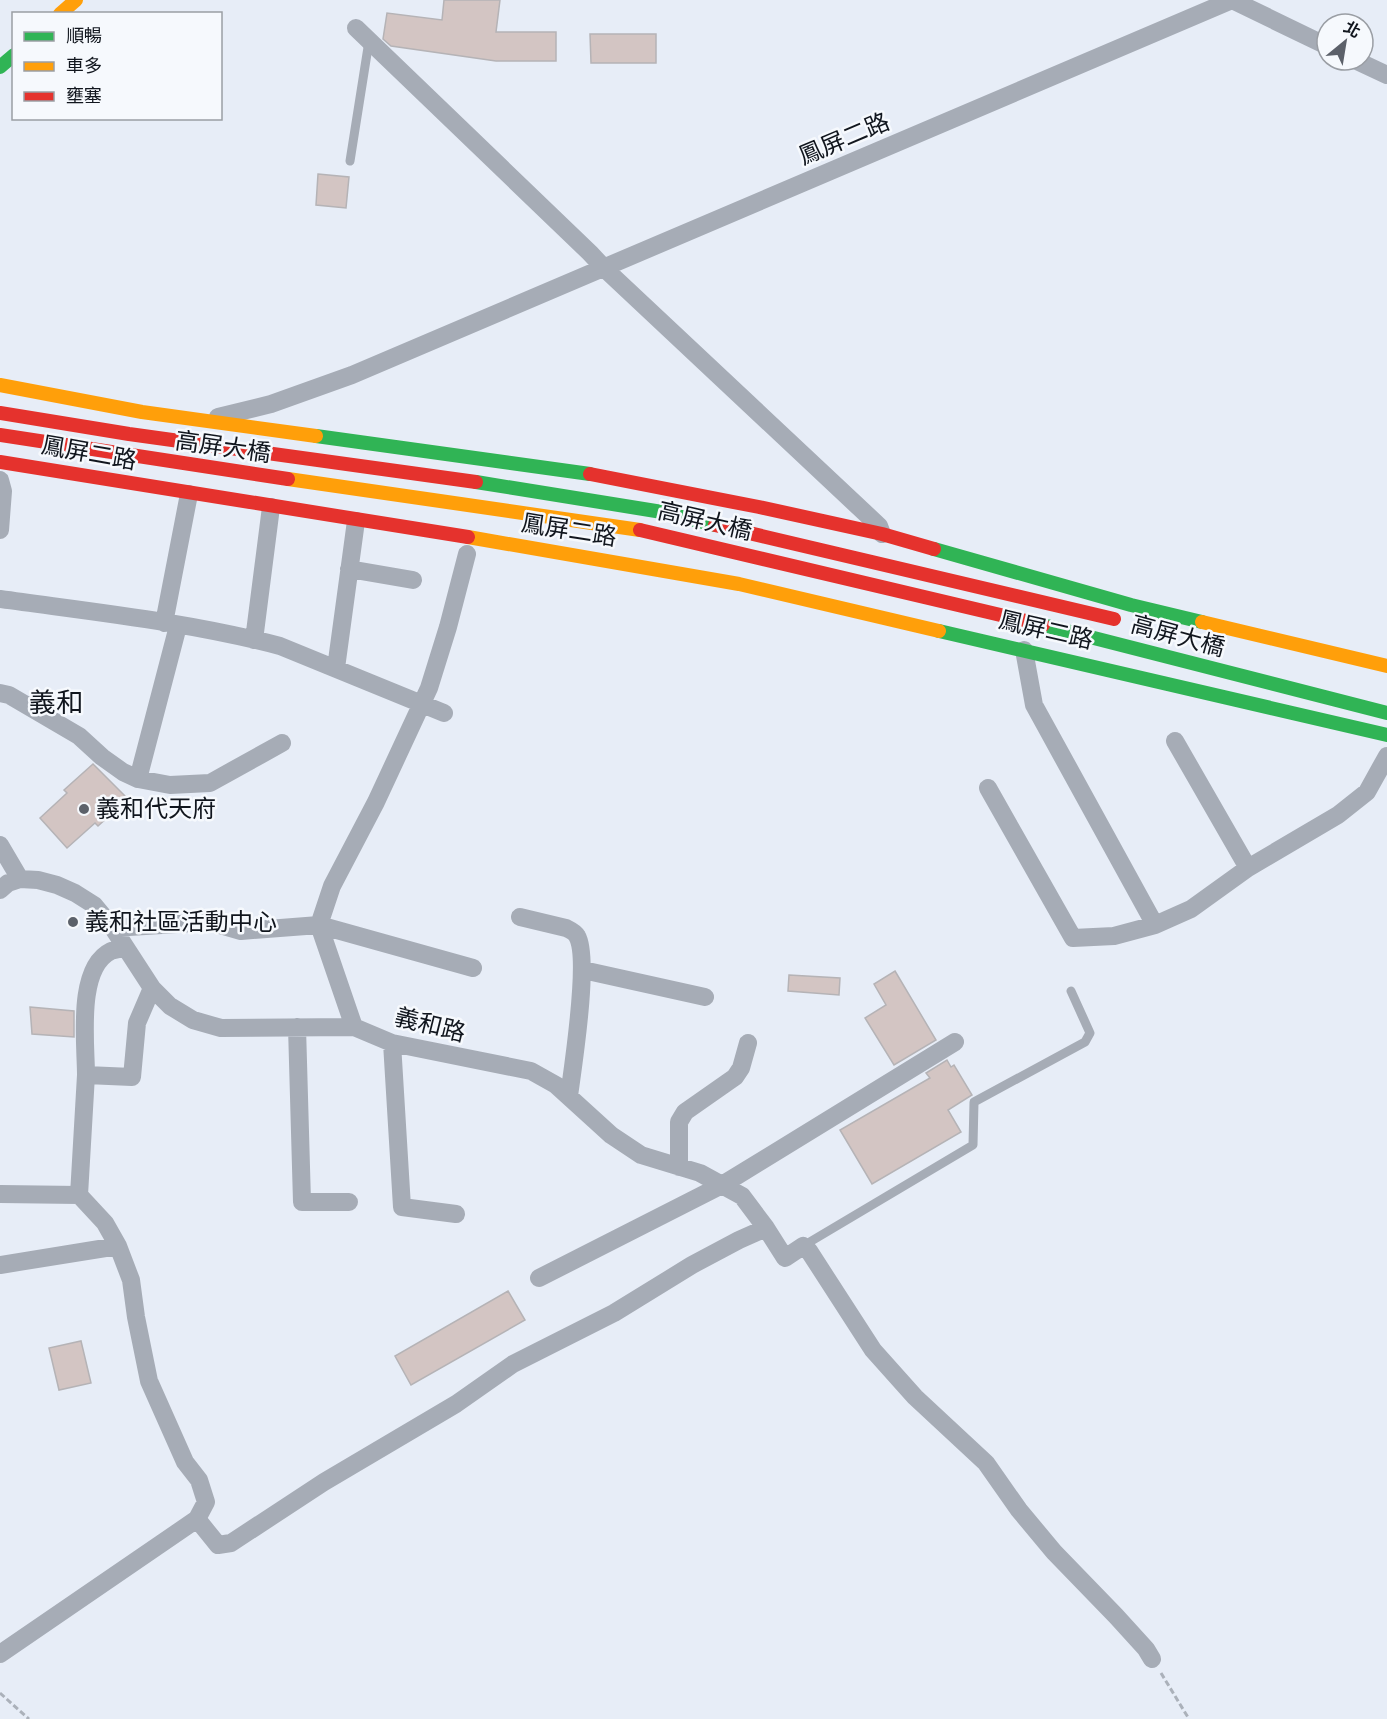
<svg xmlns="http://www.w3.org/2000/svg" width="1387" height="1719" viewBox="0 0 1387 1719" font-family="Jost,'Noto Sans TC',sans-serif">
<style>
.building{fill:#d3c5c3;stroke:#b5b3b6;stroke-width:1.5}
.lines{fill:none;stroke-linecap:round;stroke-linejoin:round}
.path{stroke:#abb1ba;stroke-width:3;stroke-dasharray:6 3;stroke-linecap:butt}
.lane{stroke:#a6acb6;stroke-width:9}
.street{stroke:#a6acb6;stroke-width:18}
.fast{stroke:#30b455;stroke-width:14}
.slow{stroke:#ff9f0a;stroke-width:14}
.jam{stroke:#e5322d;stroke-width:14}
.poi-dot{fill:#5c616a;stroke:#f6f9fd;stroke-width:2}
.labels{text-anchor:middle;stroke-width:5;stroke-linejoin:round;paint-order:stroke}
.street-label{font-size:24px;fill:#11161e;stroke:#f6f9fd}
.poi-label{font-size:24px;fill:#11161e;stroke:#f6f9fd;text-anchor:start}
.quarter-label{font-size:27px;fill:#11161e;stroke:#f6f9fd}
</style>
<rect width="100%" height="100%" fill="#e7edf7"/>
<path class="building" d="M 444,0 L 500,0 L 496,32 L 556,32 L 556,61 L 496,61 L 391,46 L 383,39 L 387,13 L 442,20 Z
M 590,34 L 656,34 L 656,63 L 591,63 Z
M 318,174 L 349,177 L 346,208 L 316,205 Z
M 93,764 L 128,799 L 98,826 L 95,823 L 67,848 L 40,818 L 67,793 L 64,790 Z
M 895,971 L 936,1040 L 894,1065 L 865,1018 L 886,1005 L 874,984 Z
M 789,975 L 840,978 L 839,995 L 788,991 Z
M 30,1007 L 74,1011 L 74,1037 L 32,1034 Z
M 947,1060 L 951,1067 L 954,1065 L 972,1095 L 948,1110 L 961,1132 L 872,1184 L 840,1130 L 930,1078 L 926,1073 Z
M 508,1291 L 525,1320 L 411,1385 L 395,1356 Z
M 81,1341 L 91,1383 L 59,1390 L 49,1348 Z"/>
<g class="lines">
<path class="path" d="M 1161,1673 L 1189,1719
M 0,1693 L 29,1719"/>
<path class="lane" d="M 350,161 L 369,41
M 803,1246 L 973,1145 L 974,1102 L 1085,1042 L 1090,1033 L 1071,991"/>
<path class="street" d="M 356,28 L 590,253 L 605,269 L 879,526 L 882,534
M 1355,60 L 1387,75
M 218,417 L 271,404 L 352,375 L 1232,0 L 1327,46
M 0,480 L 3,491 L 0,530
M 349,569 L 413,580
M 0,599 C 93,612 189,622 280,646 L 444,713
M 164,623 L 189,494
M 254,640 L 271,507
M 1024,650 L 1034,705 L 1155,925
M 336,668 L 356,521
M 0,693 L 9,695 L 79,736 L 102,757 L 123,772 L 138,779 L 170,785 L 210,783 L 282,743
M 1175,741 L 1248,868
M 138,779 L 178,626
M 988,788 L 1073,938 L 1114,936 L 1155,925 L 1191,909 L 1248,868 L 1338,815 L 1367,792 L 1387,756
M 0,845 L 20,879
M 0,890 L 8,883 L 20,879 L 38,880 L 57,885 L 75,893 L 94,905 L 113,928 L 152,988 L 170,1006 L 193,1020 L 221,1028 L 354,1027 L 392,1043 L 531,1071 L 556,1085 L 611,1135 L 641,1155 L 700,1173 L 742,1196 L 766,1228 L 739,1240 L 692,1265 L 614,1313 L 513,1364 L 456,1404 L 324,1482 L 231,1543 L 218,1545 L 197,1519
M 520,917 L 566,928 C 570,930 575,932 577,936 C 590,958 573,1066 569,1096
M 113,928 L 210,922 L 241,931 L 319,925 L 473,968
M 583,970 L 705,997
M 297,1027 L 302,1202 L 349,1202
M 354,1027 L 319,925 L 332,886 L 376,802 L 429,688 L 448,627 L 467,554
M 392,1043 L 402,1207 L 456,1214
M 86,1075 C 86,1043 76,968 111,951 C 116,949 121,949 125,947
M 679,1167 L 679,1122 L 685,1112 L 735,1077 L 741,1068 L 748,1043
M 0,1194 L 79,1195
M 766,1228 L 785,1258 L 803,1246 L 809,1251 L 873,1350 L 915,1397 L 986,1463 L 1019,1510 L 1054,1552 L 1116,1616 L 1146,1649 L 1152,1659
M 0,1265 L 118,1246
M 539,1278 L 722,1185 L 955,1042
M 0,1654 L 197,1519 L 206,1502 L 199,1480 L 185,1462 L 149,1381 L 136,1317 L 131,1280 L 118,1246 L 105,1223 L 79,1195 L 86,1075 L 132,1077 L 137,1023 L 152,988"/>
<path class="fast" d="M 0,67 L 14,55
M 316,436 L 590,474
M 476,482 L 662,512 L 715,525
M 934,549 L 1131,605 L 1202,622
M 1043,625 L 1387,713
M 939,631 L 1387,735"/>
<path class="slow" d="M 60,14 L 76,0
M 0,385 L 142,412 L 316,436
M 288,479 L 640,530
M 468,537 L 739,584 L 939,631
M 1202,622 L 1387,666"/>
<path class="jam" d="M 0,413 L 129,434 L 476,482
M 0,435 L 288,479
M 0,462 L 468,537
M 590,474 L 759,507 L 882,534 L 934,549
M 715,525 L 1114,619
M 640,530 L 1043,625"/>
</g>
<g class="poi-dot">
<circle cx="84" cy="809" r="6"/>
<circle cx="73" cy="922" r="6"/>
</g>
<g class="labels">
<g class="street-label">
<text transform="translate(844 139) rotate(-23)" y="8">鳳屏二路</text>
<text transform="translate(223 447) rotate(8)" y="8">高屏大橋</text>
<text transform="translate(89 453) rotate(10)" y="8">鳳屏二路</text>
<text transform="translate(705 521) rotate(13)" y="8">高屏大橋</text>
<text transform="translate(569 530) rotate(9)" y="8">鳳屏二路</text>
<text transform="translate(1046 630) rotate(13)" y="8">鳳屏二路</text>
<text transform="translate(1178 636) rotate(15)" y="8">高屏大橋</text>
<text transform="translate(430 1025) rotate(14)" y="8">義和路</text>
</g>
<g class="poi-label">
<text x="96" y="817">義和代天府</text>
<text x="85" y="930">義和社區活動中心</text>
</g>
<g class="quarter-label">
<text x="56" y="712">義和</text>
</g>
</g>
<rect x="12" y="12" width="210" height="108" fill="#f6f9fd" stroke="#9a9ea4" stroke-width="1.5"/>
<rect x="24" y="32" width="30" height="9" fill="#30b455" stroke="#9a9ea4" stroke-width="1.5"/>
<text x="66" y="42" font-size="18" fill="#11161e">順暢</text>
<rect x="24" y="62" width="30" height="9" fill="#ff9f0a" stroke="#9a9ea4" stroke-width="1.5"/>
<text x="66" y="72" font-size="18" fill="#11161e">車多</text>
<rect x="24" y="92" width="30" height="9" fill="#e5322d" stroke="#9a9ea4" stroke-width="1.5"/>
<text x="66" y="102" font-size="18" fill="#11161e">壅塞</text>
<g transform="translate(1345 42) rotate(30)"><circle r="28" fill="#f6f9fd" stroke="#9a9ea4" stroke-width="1.5"/>
<path d="M0-4.5L10 22L0 15L-10 22Z" fill="#5c616a"/>
<text y="-9" font-size="16" font-weight="bold" text-anchor="middle" fill="#11161e">北</text>
</g>
</svg>
